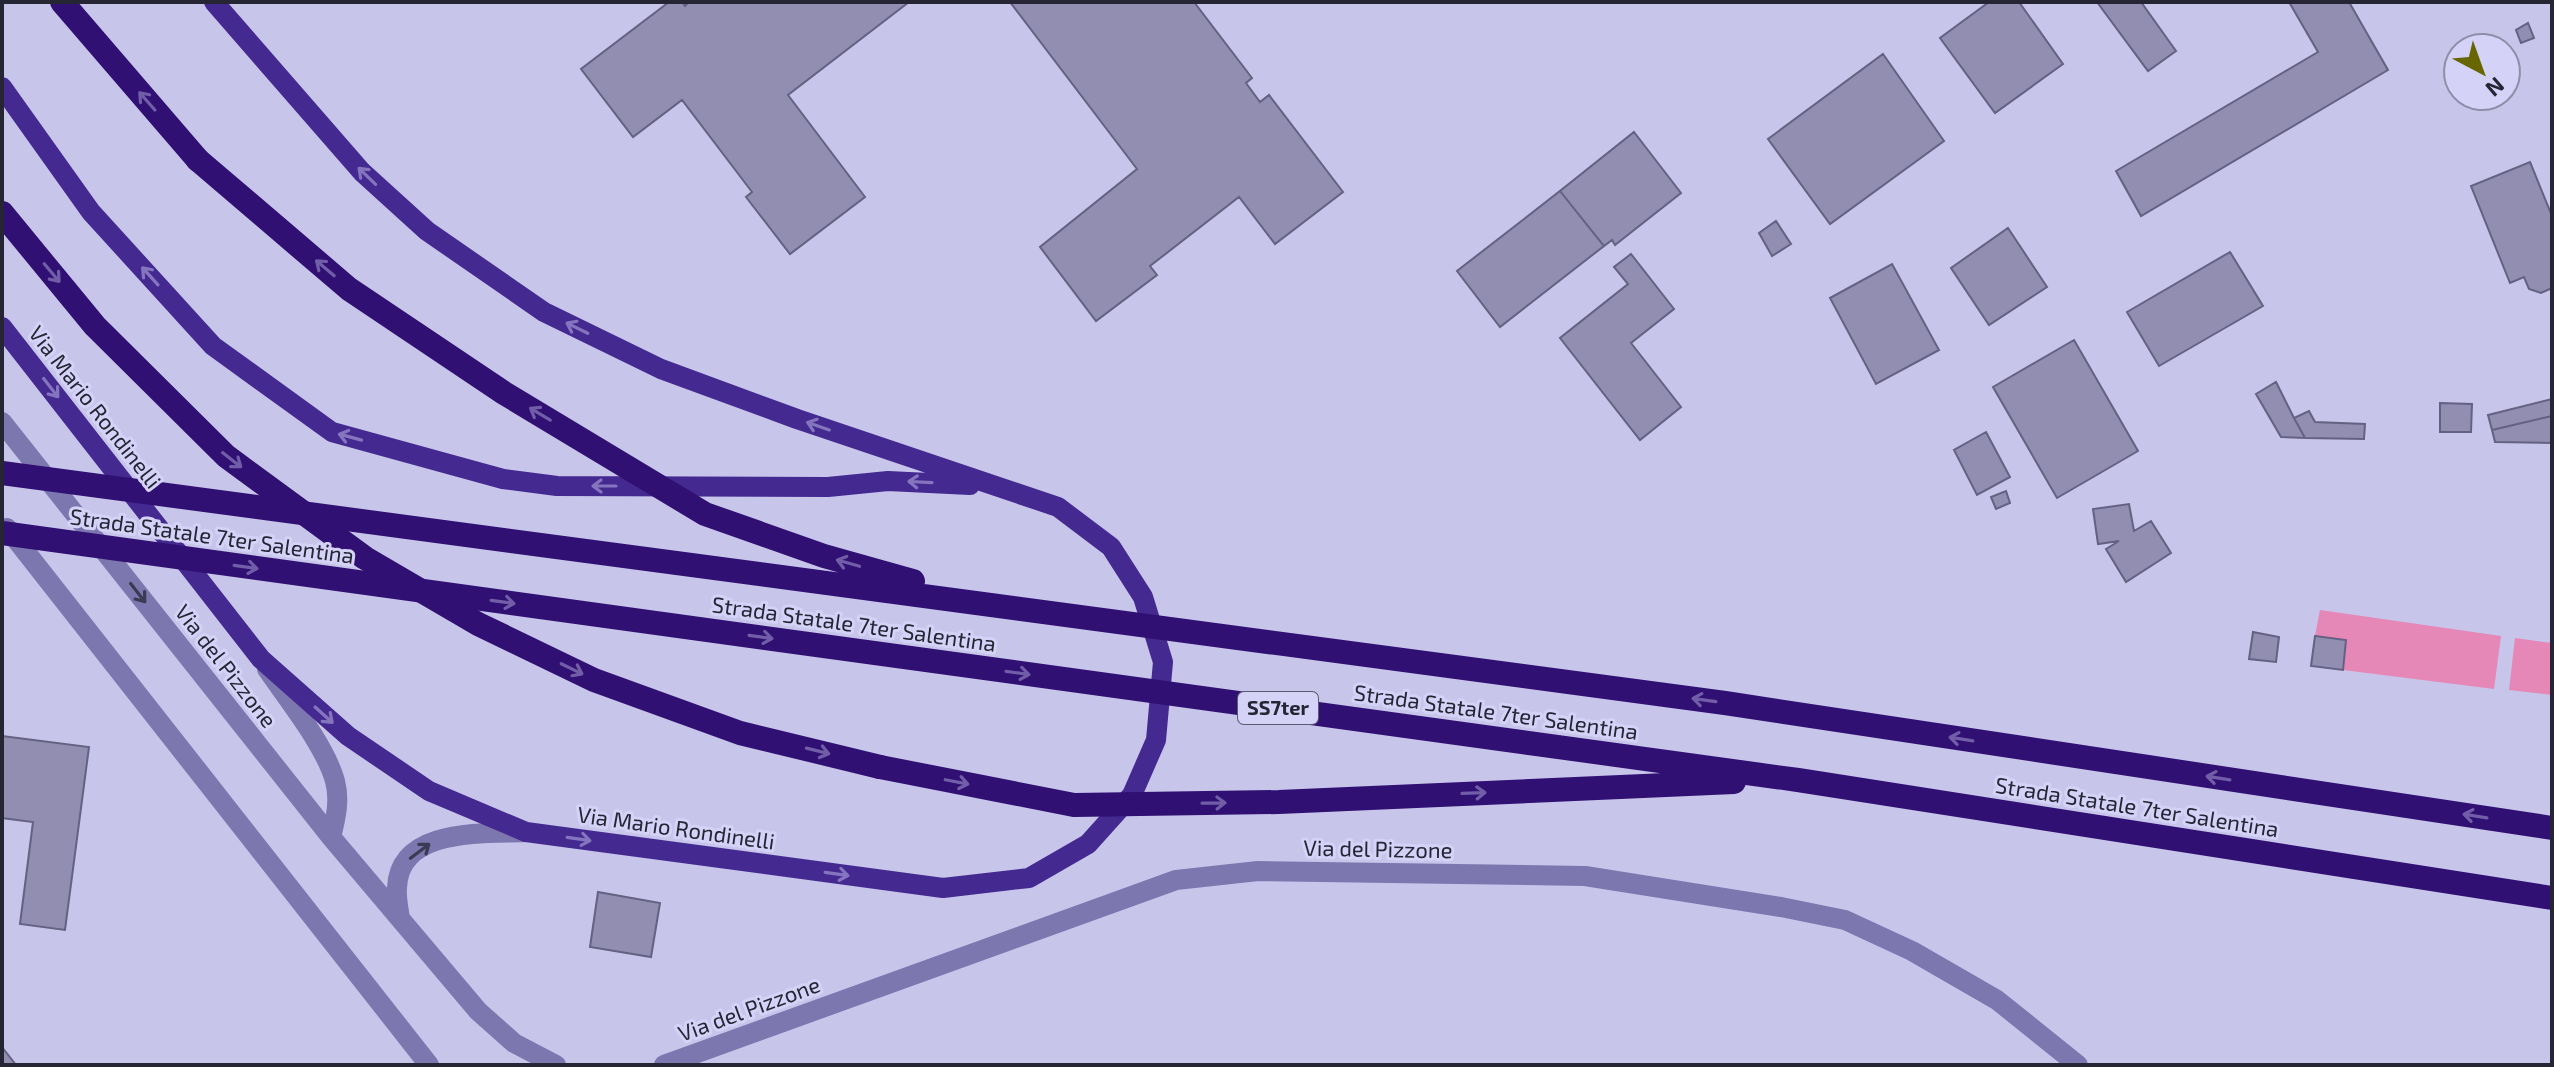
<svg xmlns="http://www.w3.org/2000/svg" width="2554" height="1067" viewBox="0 0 2554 1067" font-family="'Exo 2',sans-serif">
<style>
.water{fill:#e587b7}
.building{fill:#918eb1;stroke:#646182;stroke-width:2}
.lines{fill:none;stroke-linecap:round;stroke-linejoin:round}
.minor{stroke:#7d77af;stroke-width:20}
.major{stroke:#442990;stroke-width:20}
.highway{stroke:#301072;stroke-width:24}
.highway-bridge{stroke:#301072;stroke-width:24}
.oneway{stroke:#725ea8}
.oneway2{stroke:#8575bf}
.oneway3{stroke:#3c3a52}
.labels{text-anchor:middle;stroke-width:6;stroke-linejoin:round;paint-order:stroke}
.shield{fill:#d5d2f8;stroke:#5a596e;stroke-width:2}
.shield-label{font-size:20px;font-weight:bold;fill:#262533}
.street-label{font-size:22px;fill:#262533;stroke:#d5d2f8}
</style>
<rect width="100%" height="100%" fill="#c8c5eb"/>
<path class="water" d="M 2320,610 L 2501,636 L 2494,689 L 2343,670 L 2346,640 L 2315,636 Z
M 2515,638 L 2552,643 L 2552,695 L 2509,690 Z"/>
<path class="building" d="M 669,2 L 682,2 L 685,6 L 689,2 L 909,2 L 788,95 L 865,197 L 790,254 L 746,197 L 752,192 L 682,100 L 633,137 L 581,69 Z
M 1010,2 L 1194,2 L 1252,78 L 1246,83 L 1260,102 L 1269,95 L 1343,192 L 1275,244 L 1239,197 L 1150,266 L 1157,275 L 1096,321 L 1040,247 L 1137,169 Z
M 1989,2 L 2019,2 L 2063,64 L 1995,113 L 1940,38 Z
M 2097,2 L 2141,2 L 2176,51 L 2148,71 Z
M 2289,2 L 2349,2 L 2388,70 L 2141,216 L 2116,171 L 2318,52 Z
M 2528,23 L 2534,38 L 2521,43 L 2516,30 Z
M 1883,54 L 1944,141 L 1830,224 L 1768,139 Z
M 1634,132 L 1681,193 L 1615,245 L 1612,240 L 1604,246 L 1560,191 Z
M 2530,162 L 2552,216 L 2552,288 L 2541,293 L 2529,289 L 2524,277 L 2510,283 L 2471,186 Z
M 1560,191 L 1604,246 L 1500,327 L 1457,271 Z
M 1776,221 L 1791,244 L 1772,256 L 1759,233 Z
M 2008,228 L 2047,287 L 1989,325 L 1951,268 Z
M 2230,252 L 2263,306 L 2159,366 L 2127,312 Z
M 1631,254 L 1674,309 L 1631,343 L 1681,407 L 1640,440 L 1560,338 L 1628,284 L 1614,267 Z
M 1892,264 L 1939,350 L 1876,384 L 1830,298 Z
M 2074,340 L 2138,451 L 2057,498 L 1993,387 Z
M 2276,382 L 2294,418 L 2305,438 L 2281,437 L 2256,394 Z
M 2552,399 L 2552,416 L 2492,430 L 2488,415 Z
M 2440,403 L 2472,404 L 2471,432 L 2440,432 Z
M 2309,411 L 2315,422 L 2365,424 L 2364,439 L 2305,438 L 2294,418 Z
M 2552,416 L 2552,443 L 2495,442 L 2492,430 Z
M 1986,432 L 2010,477 L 1977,495 L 1954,450 Z
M 2006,491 L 2010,503 L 1996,509 L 1991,497 Z
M 2129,504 L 2134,531 L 2151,521 L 2171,553 L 2126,582 L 2106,549 L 2119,541 L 2098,544 L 2093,509 Z
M 2253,632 L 2279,637 L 2276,662 L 2249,659 Z
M 2315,636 L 2346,640 L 2343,670 L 2311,666 Z
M 2,736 L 89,747 L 65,930 L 20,924 L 33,822 L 2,818 Z
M 598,892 L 660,903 L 651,957 L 590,947 Z
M 2,1047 L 16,1065 L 2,1065 Z"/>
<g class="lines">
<path class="minor" d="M 2,422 L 331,837 L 478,1011 L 514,1043 L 556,1065
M 7,528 L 429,1065
M 267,669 C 288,700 325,745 335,781 C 340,800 336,818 331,837
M 400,919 C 399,910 396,898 397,888 C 399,827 484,834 526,832
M 664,1065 L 1176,880 L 1258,871 L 1585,876 L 1781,907 L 1845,920 L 1912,951 L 1997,1000 L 2078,1065"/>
<path class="major" d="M 2,87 L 91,212 L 213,346 L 332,432 L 503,479 L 557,486 L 828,487 L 888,481 L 970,485
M 2,327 L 261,659 L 348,736 L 429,791 L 526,832 L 943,888 L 1029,878 L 1088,844 L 1132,795 L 1156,740 L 1163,662 L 1143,597 L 1111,547 L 1058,507 L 797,419 L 661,369 L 544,312 L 427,231 L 362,172 L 214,2"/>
<path class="highway" d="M 62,2 L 198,160
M 2,213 L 95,326 L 226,456 L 365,558 L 478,624 L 594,680 L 740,733 L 880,767"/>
<path class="highway-bridge" d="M 198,160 L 349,289 L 504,393 L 705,514 L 824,556 L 913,581
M 2,473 L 1725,703 L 2552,828
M 2,533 L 1798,780 L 2552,898
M 880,767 L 1074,805 L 1279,802 L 1734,782"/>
</g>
<defs><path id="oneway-shaft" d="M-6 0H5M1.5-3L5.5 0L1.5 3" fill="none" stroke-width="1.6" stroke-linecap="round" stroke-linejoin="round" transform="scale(2)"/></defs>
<g class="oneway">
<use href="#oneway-shaft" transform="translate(147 101) rotate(-131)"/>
<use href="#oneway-shaft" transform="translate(325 268) rotate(-140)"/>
<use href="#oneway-shaft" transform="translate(52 273) rotate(50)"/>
<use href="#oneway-shaft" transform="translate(540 414) rotate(-149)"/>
<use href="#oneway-shaft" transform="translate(232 460) rotate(38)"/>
<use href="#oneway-shaft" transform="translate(848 563) rotate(-164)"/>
<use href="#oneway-shaft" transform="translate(246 567) rotate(8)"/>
<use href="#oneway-shaft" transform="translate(503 602) rotate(8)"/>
<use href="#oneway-shaft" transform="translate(761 637) rotate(8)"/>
<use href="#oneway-shaft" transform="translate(572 669) rotate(26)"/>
<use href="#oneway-shaft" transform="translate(1018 673) rotate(8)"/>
<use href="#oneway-shaft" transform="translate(1704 700) rotate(-172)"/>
<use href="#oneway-shaft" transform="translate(1961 739) rotate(-171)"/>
<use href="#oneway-shaft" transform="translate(818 751) rotate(14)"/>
<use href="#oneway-shaft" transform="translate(2218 778) rotate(-171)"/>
<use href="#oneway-shaft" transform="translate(957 782) rotate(11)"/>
<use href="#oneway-shaft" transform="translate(1474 793) rotate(-2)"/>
<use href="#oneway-shaft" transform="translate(1214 803) rotate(-1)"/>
<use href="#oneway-shaft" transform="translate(2475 816) rotate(-171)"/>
</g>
<g class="oneway2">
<use href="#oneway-shaft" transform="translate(367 176) rotate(-136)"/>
<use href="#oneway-shaft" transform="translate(150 276) rotate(-132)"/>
<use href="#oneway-shaft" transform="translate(577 328) rotate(-154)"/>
<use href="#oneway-shaft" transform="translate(51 388) rotate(52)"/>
<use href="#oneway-shaft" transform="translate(818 426) rotate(-161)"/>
<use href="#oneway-shaft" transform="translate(350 437) rotate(-165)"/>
<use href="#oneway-shaft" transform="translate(920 482) rotate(-177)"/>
<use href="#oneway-shaft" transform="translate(604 486) rotate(-180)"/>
<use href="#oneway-shaft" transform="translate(324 715) rotate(42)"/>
<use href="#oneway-shaft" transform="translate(579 839) rotate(8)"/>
<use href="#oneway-shaft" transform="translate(837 874) rotate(8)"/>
</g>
<g class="oneway3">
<use href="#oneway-shaft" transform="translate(138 593) rotate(52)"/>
<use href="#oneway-shaft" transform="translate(420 851) rotate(-37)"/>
</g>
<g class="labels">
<rect class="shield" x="1238" y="692" width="80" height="32" rx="6"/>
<g class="shield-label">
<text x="1278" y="715">SS7ter</text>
</g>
<g class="street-label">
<text transform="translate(95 407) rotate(52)" y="8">Via Mario Rondinelli</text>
<text transform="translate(212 536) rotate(8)" y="8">Strada Statale 7ter Salentina</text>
<text transform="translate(854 624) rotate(8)" y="8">Strada Statale 7ter Salentina</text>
<text transform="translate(226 666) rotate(52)" y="8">Via del Pizzone</text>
<text transform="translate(1496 712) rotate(8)" y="8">Strada Statale 7ter Salentina</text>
<text transform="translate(2137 807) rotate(9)" y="8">Strada Statale 7ter Salentina</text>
<text transform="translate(676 828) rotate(8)" y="8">Via Mario Rondinelli</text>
<text transform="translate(1378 849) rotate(1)" y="8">Via del Pizzone</text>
<text transform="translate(749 1009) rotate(-20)" y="8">Via del Pizzone</text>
</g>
</g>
<rect width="2554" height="1067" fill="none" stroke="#262533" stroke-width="8"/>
<g transform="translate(2482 72) rotate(139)"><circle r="38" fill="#d5d2f8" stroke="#8f8da9" stroke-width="2"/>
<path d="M0-6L14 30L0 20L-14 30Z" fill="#686600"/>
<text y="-12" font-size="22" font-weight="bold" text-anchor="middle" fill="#262533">N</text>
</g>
</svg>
